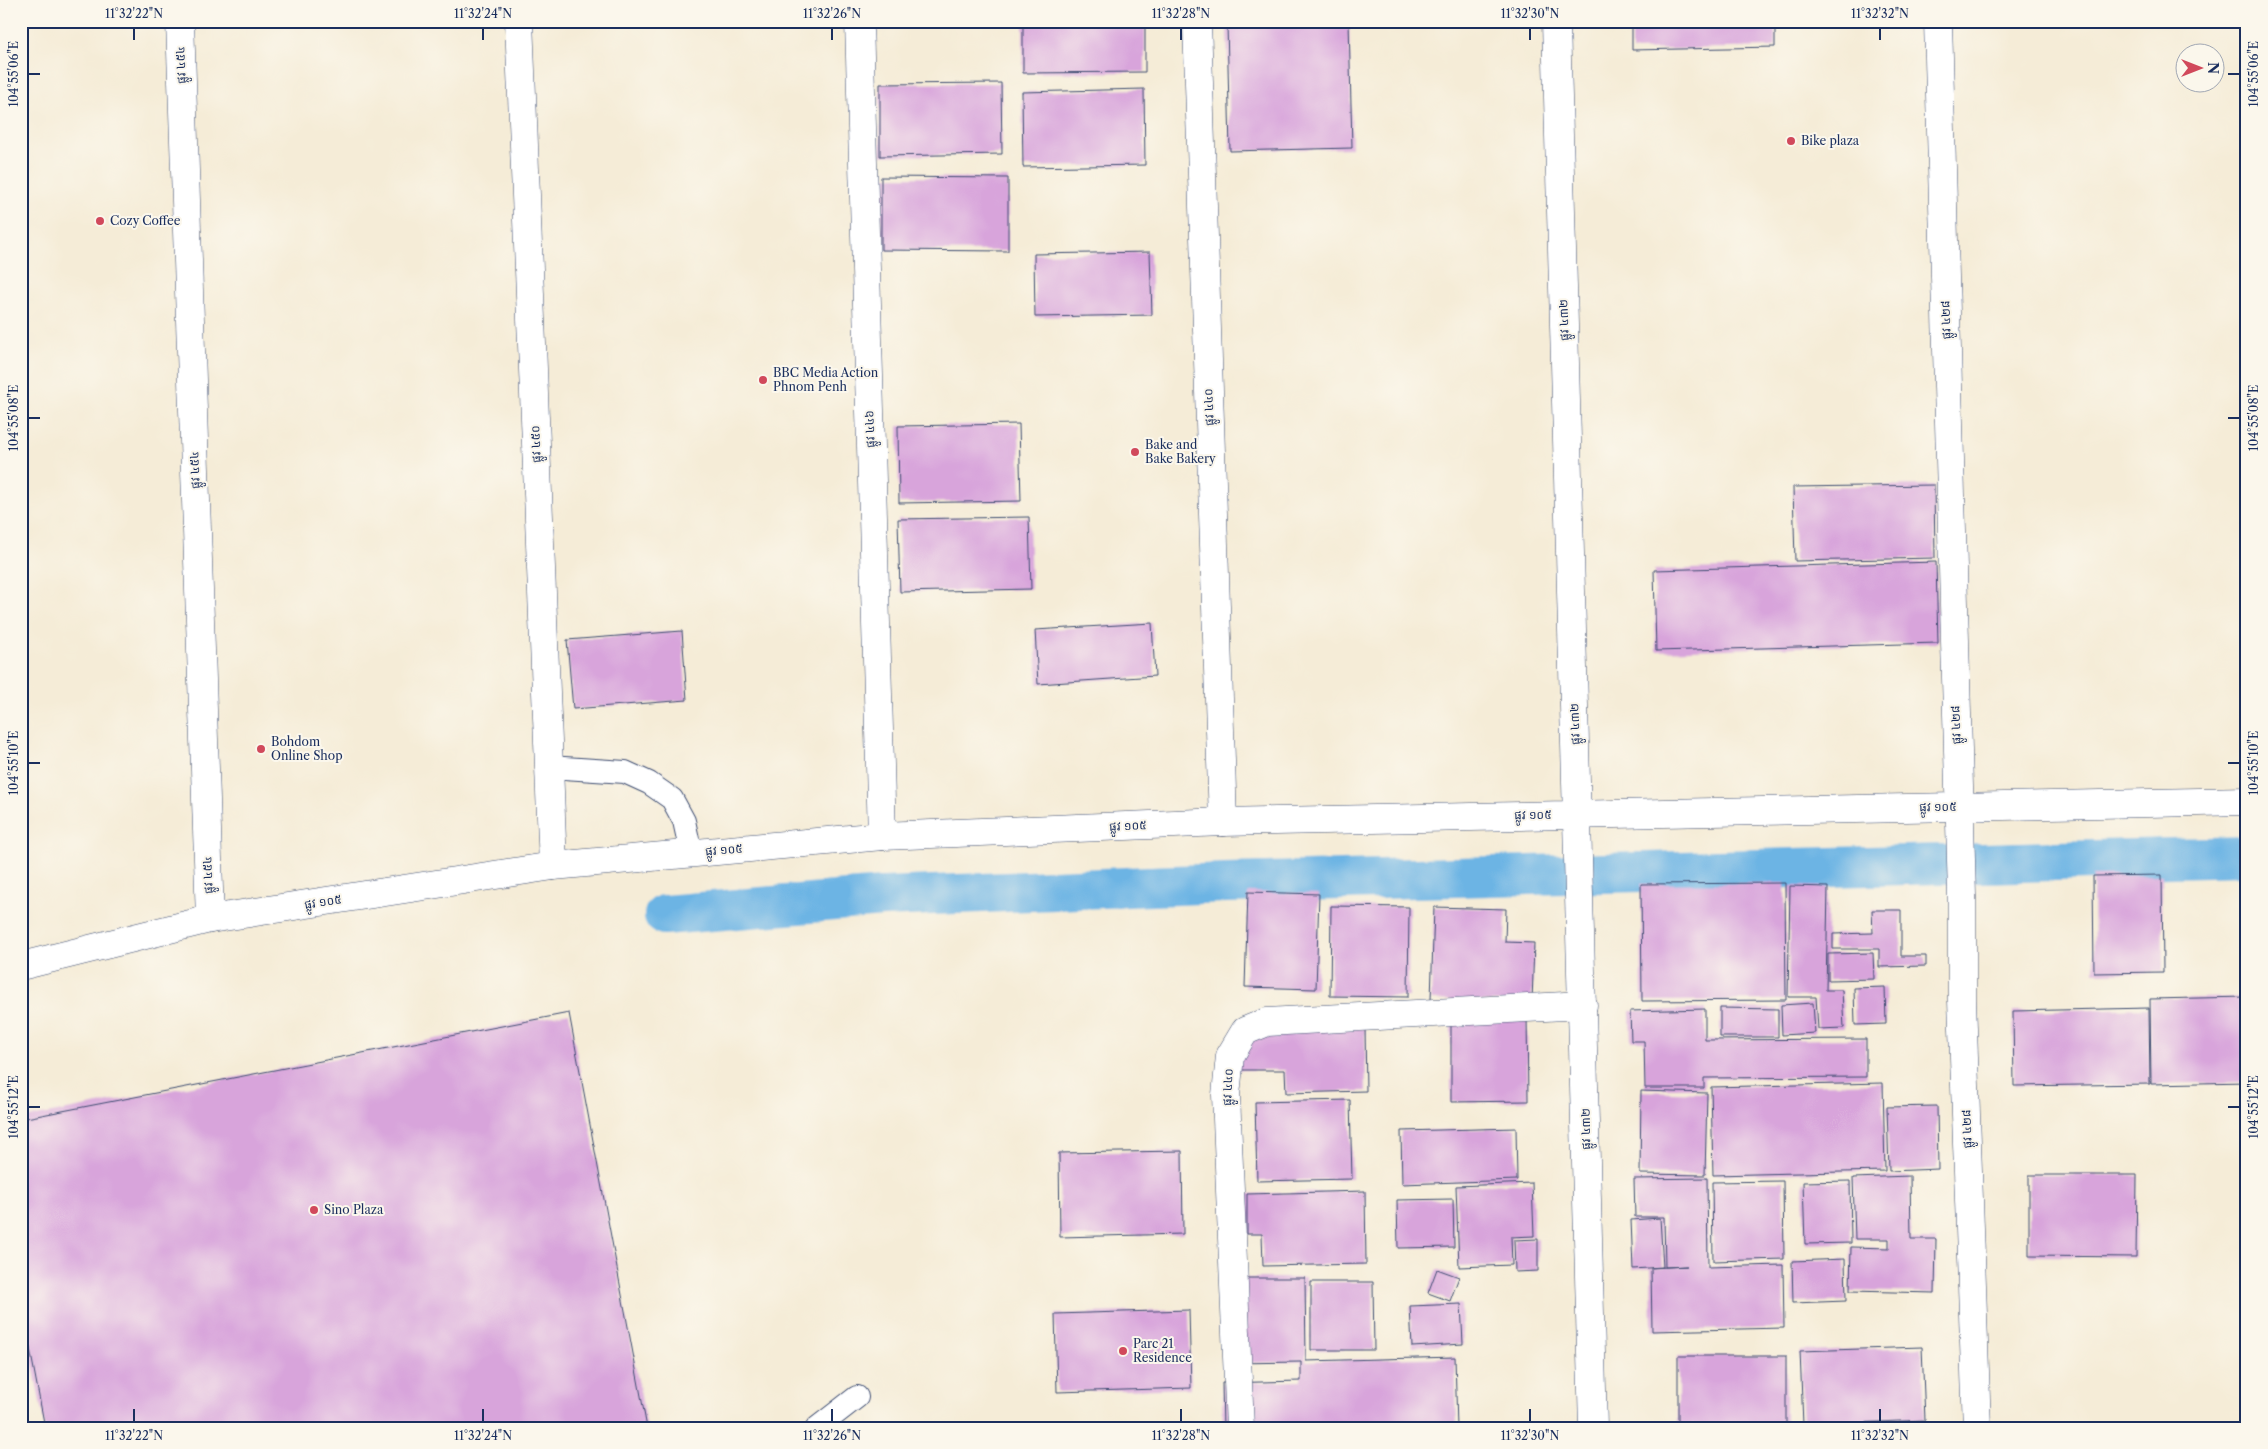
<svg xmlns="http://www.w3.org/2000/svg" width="2268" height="1449" viewBox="0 0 2268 1449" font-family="'Libre Caslon Text','Noto Sans Khmer',serif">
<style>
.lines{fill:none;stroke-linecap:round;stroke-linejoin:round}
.canal{stroke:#6cb4e4;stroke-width:40}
.building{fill:#d8a4db}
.service-casing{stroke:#3c4b70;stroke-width:24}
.minor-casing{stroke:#3c4b70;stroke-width:29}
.tertiary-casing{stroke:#3c4b70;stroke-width:29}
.service{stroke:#fff;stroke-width:22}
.minor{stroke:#fff;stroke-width:28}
.tertiary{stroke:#fff;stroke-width:28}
.ticks{fill:none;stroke:#1b2f5e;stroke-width:2}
.poi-dot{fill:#d1495b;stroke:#fbf7ec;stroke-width:2}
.labels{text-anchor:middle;stroke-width:4;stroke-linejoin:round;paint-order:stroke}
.street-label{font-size:12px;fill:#1b2f5e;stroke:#fbf7ec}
.poi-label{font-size:12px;fill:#1b2f5e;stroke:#fbf7ec;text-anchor:start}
.neatline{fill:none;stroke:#1b2f5e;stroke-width:2}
.ticks-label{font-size:12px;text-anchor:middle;fill:#1b2f5e}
</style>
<rect width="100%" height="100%" fill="#fbf7ec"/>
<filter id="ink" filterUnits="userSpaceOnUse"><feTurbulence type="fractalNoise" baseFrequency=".02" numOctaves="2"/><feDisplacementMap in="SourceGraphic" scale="10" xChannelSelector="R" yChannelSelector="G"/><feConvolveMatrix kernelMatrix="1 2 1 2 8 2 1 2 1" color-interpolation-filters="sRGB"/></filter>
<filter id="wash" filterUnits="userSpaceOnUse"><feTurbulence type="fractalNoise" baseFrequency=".0096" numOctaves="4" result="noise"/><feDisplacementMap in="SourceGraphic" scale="20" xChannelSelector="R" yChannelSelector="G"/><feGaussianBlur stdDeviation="1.12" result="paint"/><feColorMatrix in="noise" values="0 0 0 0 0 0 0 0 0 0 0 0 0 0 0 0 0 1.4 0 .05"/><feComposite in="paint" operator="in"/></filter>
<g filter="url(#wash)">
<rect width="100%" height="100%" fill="#f5ecd7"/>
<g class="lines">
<path class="canal" d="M 664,915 L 883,897 L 1225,883 L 2247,856"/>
</g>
<g id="blocks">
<path class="building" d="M 1023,21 L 1145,21 L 1145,72 L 1023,73 Z
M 1349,21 L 1352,148 L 1230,151 L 1227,24 Z
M 1632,21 L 1775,21 L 1775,47 L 1632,50 Z
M 1001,83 L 1002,154 L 880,156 L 880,84 Z
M 1144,89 L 1145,165 L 1023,167 L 1022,92 Z
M 881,177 L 1008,178 L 1008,251 L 881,250 Z
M 1150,252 L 1152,315 L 1035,317 L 1034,254 Z
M 1019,424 L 1021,501 L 899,503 L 898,426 Z
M 1934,485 L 1935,558 L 1795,561 L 1793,487 Z
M 1029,517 L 1031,589 L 900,592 L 898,519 Z
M 1936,562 L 1938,643 L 1656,651 L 1654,570 Z
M 1152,623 L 1155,676 L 1038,684 L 1035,630 Z
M 682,631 L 687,700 L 573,709 L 567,640 Z
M 2162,875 L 2163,972 L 2094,973 L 2093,876 Z
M 1785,883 L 1786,1000 L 1642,1001 L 1641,884 Z
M 1790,886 L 1828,887 L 1826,990 L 1842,990 L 1844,1028 L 1818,1029 L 1816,997 L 1788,997 Z
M 1248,892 L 1319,894 L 1316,989 L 1245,987 Z
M 1331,906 L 1409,907 L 1408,997 L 1330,996 Z
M 1434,907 L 1506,909 L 1505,942 L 1534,943 L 1532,1003 L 1431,1000 Z
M 1872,910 L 1901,910 L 1901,956 L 1926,956 L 1926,966 L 1879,967 L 1879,949 L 1833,949 L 1833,934 L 1873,933 Z
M 1873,953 L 1874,979 L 1828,980 L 1828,954 Z
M 1885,987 L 1886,1024 L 1855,1025 L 1854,988 Z
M 2247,997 L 2247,1082 L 2151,1084 L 2150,999 Z
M 1813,1003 L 1815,1033 L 1782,1035 L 1781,1005 Z
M 1720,1008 L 1778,1009 L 1778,1037 L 1720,1037 Z
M 2149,1008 L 2150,1084 L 2014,1086 L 2013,1011 Z
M 1705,1009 L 1705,1040 L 1866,1039 L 1866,1077 L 1704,1078 L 1704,1088 L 1645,1088 L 1644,1041 L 1631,1041 L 1630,1011 Z
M 569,1013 L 647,1428 L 45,1428 L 21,1301 L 21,1119 Z
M 1527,1017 L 1528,1101 L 1451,1102 L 1451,1018 Z
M 1365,1028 L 1366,1091 L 1286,1093 L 1285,1070 L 1233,1070 L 1233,1031 Z
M 1883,1083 L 1885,1171 L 1713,1175 L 1711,1087 Z
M 1641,1091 L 1707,1093 L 1705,1175 L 1640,1174 Z
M 1350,1100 L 1352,1179 L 1257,1181 L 1255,1102 Z
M 1937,1106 L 1938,1169 L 1889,1171 L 1887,1107 Z
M 1516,1128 L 1517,1180 L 1402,1184 L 1401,1131 Z
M 1182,1151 L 1183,1234 L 1060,1237 L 1059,1153 Z
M 2029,1175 L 2137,1175 L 2136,1257 L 2029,1256 Z
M 1910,1176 L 1911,1239 L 1936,1239 L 1935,1293 L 1850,1291 L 1851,1247 L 1889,1248 L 1889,1239 L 1855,1239 L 1853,1178 Z
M 1707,1178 L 1708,1267 L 1783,1265 L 1784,1328 L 1652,1331 L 1651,1268 L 1687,1266 L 1665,1267 L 1664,1217 L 1635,1217 L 1634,1179 Z
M 1783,1181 L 1784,1259 L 1713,1261 L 1712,1182 Z
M 1850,1181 L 1851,1243 L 1805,1244 L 1803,1182 Z
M 1532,1183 L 1534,1236 L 1511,1237 L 1512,1265 L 1459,1267 L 1456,1186 Z
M 1365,1191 L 1366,1264 L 1263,1266 L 1262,1234 L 1247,1234 L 1247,1194 Z
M 1453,1199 L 1454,1247 L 1398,1248 L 1397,1200 Z
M 1660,1218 L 1663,1267 L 1633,1269 L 1631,1220 Z
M 1538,1239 L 1538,1271 L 1515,1272 L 1514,1240 Z
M 1845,1259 L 1846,1301 L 1793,1303 L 1792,1261 Z
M 1437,1269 L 1459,1277 L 1450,1301 L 1428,1293 Z
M 1234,1278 L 1305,1278 L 1306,1361 L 1455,1357 L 1457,1428 L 1223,1428 L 1222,1383 L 1301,1381 L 1301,1362 L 1235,1363 Z
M 1311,1282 L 1373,1282 L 1374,1350 L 1311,1350 Z
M 1461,1304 L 1463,1344 L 1412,1347 L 1410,1306 Z
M 1189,1310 L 1191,1388 L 1057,1392 L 1055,1314 Z
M 1922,1347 L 1925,1420 L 1803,1425 L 1800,1351 Z
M 1678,1356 L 1786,1356 L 1786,1425 L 1678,1425 Z
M 1910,1425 L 1910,1428 L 1883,1428 L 1883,1426 Z"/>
</g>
</g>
<g filter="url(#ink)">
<use href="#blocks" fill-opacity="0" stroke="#3c4b70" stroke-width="1"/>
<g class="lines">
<g class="service-casing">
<path id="service" d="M 549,767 L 625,772 L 649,783 L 672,799 L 684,821 L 691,853
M 817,1428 L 857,1397"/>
</g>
<g class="minor-casing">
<path id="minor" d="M 180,21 L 210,919
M 519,21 L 553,866
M 859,21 L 882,836
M 1197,21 L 1223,822
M 1938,21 L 1962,896 L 1962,1000 L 1977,1428
M 1240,1428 L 1226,1095 L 1230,1056 L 1245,1031 L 1267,1022 L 1583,1005"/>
</g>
<g class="tertiary-casing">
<path id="tertiary" d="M 1556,21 L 1593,1428
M 21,966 L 210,919 L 553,866 L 882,836 L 1223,822 L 2247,801"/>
</g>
<use href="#service" class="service"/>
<use href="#minor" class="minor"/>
<use href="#tertiary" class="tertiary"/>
</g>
</g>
<path class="ticks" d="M 134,28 L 134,40M 483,28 L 483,40M 832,28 L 832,40M 1181,28 L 1181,40M 1530,28 L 1530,40M 1880,28 L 1880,40M 28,74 L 40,74M 2228,74 L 2240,74M 28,418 L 40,418M 2228,418 L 2240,418M 28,763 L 40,763M 2228,763 L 2240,763M 28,1107 L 40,1107M 2228,1107 L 2240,1107M 134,1409 L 134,1422M 483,1409 L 483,1422M 832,1409 L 832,1422M 1181,1409 L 1181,1422M 1530,1409 L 1530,1422M 1880,1409 L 1880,1422"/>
<g class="poi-dot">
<circle cx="1791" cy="141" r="5"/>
<circle cx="100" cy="221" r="5"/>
<circle cx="763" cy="380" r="5"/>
<circle cx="1135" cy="452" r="5"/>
<circle cx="261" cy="749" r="5"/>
<circle cx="314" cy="1210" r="5"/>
<circle cx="1123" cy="1351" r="5"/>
</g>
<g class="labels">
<g class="street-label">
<text transform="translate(181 65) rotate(-92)" y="4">ផ្លូវ ៤៥៤</text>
<text transform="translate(1564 320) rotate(-92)" y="4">ផ្លូវ ៤៣២</text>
<text transform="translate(1946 320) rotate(-92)" y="4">ផ្លូវ ៤២៨</text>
<text transform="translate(1209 407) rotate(-92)" y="4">ផ្លូវ ៤៤០</text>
<text transform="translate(870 429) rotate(-92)" y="4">ផ្លូវ ៤៤៦</text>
<text transform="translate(536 444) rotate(-92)" y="4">ផ្លូវ ៤៥០</text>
<text transform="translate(195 470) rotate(-92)" y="4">ផ្លូវ ៤៥៤</text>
<text transform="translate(1575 724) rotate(-92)" y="4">ផ្លូវ ៤៣២</text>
<text transform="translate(1956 725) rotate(-92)" y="4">ផ្លូវ ៤២៨</text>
<text transform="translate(1938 807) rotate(-1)" y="4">ផ្លូវ ១០៥</text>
<text transform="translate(1533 815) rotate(-1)" y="4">ផ្លូវ ១០៥</text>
<text transform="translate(1128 826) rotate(-2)" y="4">ផ្លូវ ១០៥</text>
<text transform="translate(724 850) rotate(-5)" y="4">ផ្លូវ ១០៥</text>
<text transform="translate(208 875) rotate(-92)" y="4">ផ្លូវ ៤៥៤</text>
<text transform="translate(323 902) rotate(-9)" y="4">ផ្លូវ ១០៥</text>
<text transform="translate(1228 1087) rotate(-88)" y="4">ផ្លូវ ៤៤០</text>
<text transform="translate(1586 1129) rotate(-91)" y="4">ផ្លូវ ៤៣២</text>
<text transform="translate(1967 1129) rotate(-92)" y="4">ផ្លូវ ៤២៨</text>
</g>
<g class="poi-label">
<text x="1801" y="145">Bike plaza</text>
<text x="110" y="225">Cozy Coffee</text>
<text x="773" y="377">BBC Media Action<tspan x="773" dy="14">Phnom Penh</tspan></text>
<text x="1145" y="449">Bake and<tspan x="1145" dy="14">Bake Bakery</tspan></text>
<text x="271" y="746">Bohdom<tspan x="271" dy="14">Online Shop</tspan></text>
<text x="324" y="1214">Sino Plaza</text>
<text x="1133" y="1348">Parc 21<tspan x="1133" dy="14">Residence</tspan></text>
</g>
</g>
<rect width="2268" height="1449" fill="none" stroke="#fbf7ec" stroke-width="55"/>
<g transform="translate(2200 68) rotate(90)"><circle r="24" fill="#fbf7ec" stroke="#a1a7b3"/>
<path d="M0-4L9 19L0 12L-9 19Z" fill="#d1495b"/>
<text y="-8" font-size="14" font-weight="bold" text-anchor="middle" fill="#1b2f5e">N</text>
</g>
<rect x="28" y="28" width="2212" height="1394" class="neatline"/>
<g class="ticks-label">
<text x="134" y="18">11°32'22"N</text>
<text x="483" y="18">11°32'24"N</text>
<text x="832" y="18">11°32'26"N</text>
<text x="1181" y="18">11°32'28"N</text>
<text x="1530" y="18">11°32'30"N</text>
<text x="1880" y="18">11°32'32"N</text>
<text transform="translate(2254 74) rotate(-90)" y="4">104°55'06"E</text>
<text transform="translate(14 74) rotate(-90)" y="4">104°55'06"E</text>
<text transform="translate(2254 418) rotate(-90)" y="4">104°55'08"E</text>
<text transform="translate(14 418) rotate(-90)" y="4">104°55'08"E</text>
<text transform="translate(2254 763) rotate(-90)" y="4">104°55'10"E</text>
<text transform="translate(14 763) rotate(-90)" y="4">104°55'10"E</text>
<text transform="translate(2254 1107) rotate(-90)" y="4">104°55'12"E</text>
<text transform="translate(14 1107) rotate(-90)" y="4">104°55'12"E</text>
<text x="134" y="1440">11°32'22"N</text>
<text x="483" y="1440">11°32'24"N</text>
<text x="832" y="1440">11°32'26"N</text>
<text x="1181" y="1440">11°32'28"N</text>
<text x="1530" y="1440">11°32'30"N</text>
<text x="1880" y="1440">11°32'32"N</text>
</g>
</svg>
